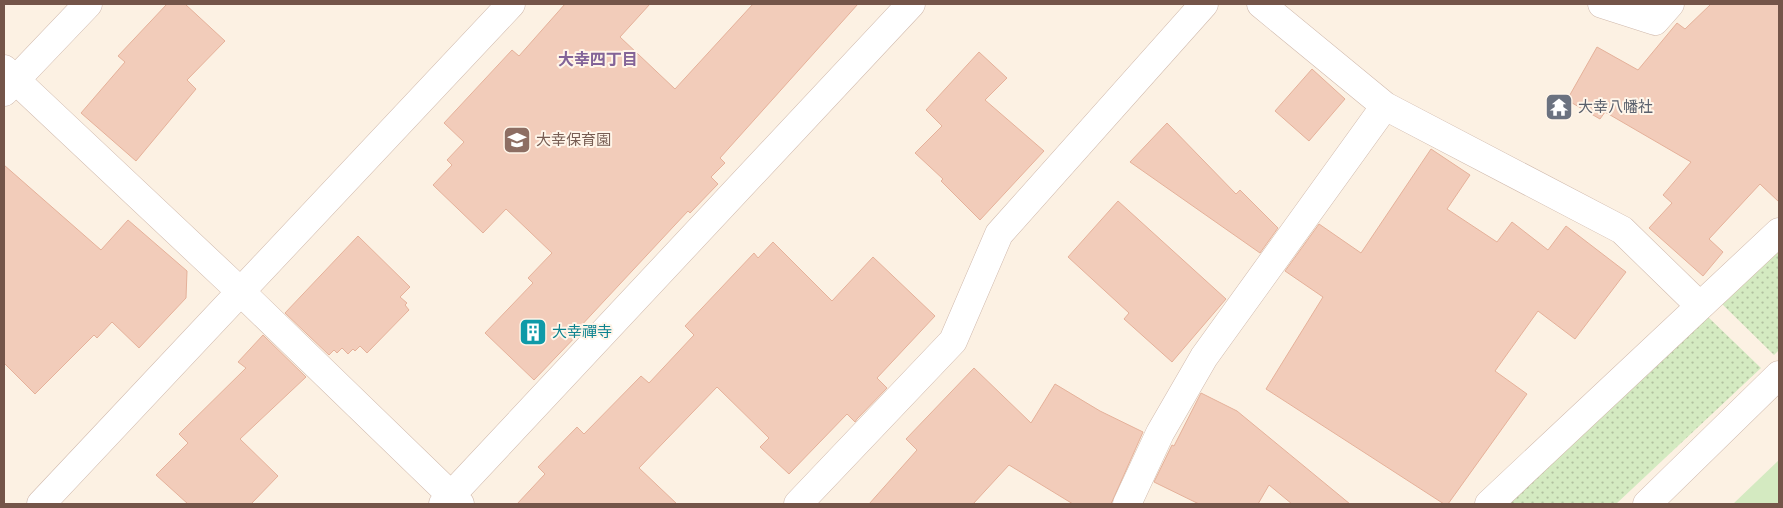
<svg xmlns="http://www.w3.org/2000/svg" width="1783" height="508" viewBox="0 0 1783 508" font-family="Figtree,'Noto Sans JP',sans-serif">
<style>
.grass{fill:url(#grass-dots)}
.pitch{fill:#d4eac1}
.building{fill:#f2ccba;stroke:#e5b19a}
.lines{fill:none;stroke-linecap:round;stroke-linejoin:round}
.minor-casing{stroke:#d0b9ac;stroke-width:29}
.tertiary-casing{stroke:#d0b9ac;stroke-width:29}
.minor{stroke:#fff;stroke-width:28}
.tertiary{stroke:#fff;stroke-width:28}
.labels{text-anchor:middle;stroke-width:4;stroke-linejoin:round;paint-order:stroke}
.worship-label{font-size:15px;fill:#5b616d;stroke:#fff5e9;text-anchor:start}
.education-label{font-size:15px;fill:#785e54;stroke:#fff5e9;text-anchor:start}
.culture-label{font-size:15px;fill:#0d838f;stroke:#fff5e9;text-anchor:start}
.neighbourhood-label{font-size:16px;font-weight:bold;fill:#836498;stroke:#fff5e9}
</style>
<defs>
<pattern id="grass-dots" width="8" height="8" patternUnits="userSpaceOnUse" patternTransform="scale(1.25)"><rect width="8" height="8" fill="#d4eac1"/><path d="M2 2h.1M6 6h.1" fill="none" stroke="#b1c09f" stroke-width="1.8" stroke-linecap="round"/></pattern>
</defs>
<rect width="100%" height="100%" fill="#fcf1e3"/>
<path class="grass" d="M 1779,248 L 1779,350 L 1774,355 L 1721,303 Z
M 1707,316 L 1761,368 L 1616,504 L 1506,504 Z"/>
<path class="pitch" d="M 1779,460 L 1779,504 L 1733,504 Z"/>
<path class="building" d="M 167,4 L 185,4 L 225,41 L 187,80 L 196,89 L 136,161 L 81,113 L 125,62 L 118,56 Z
M 565,4 L 650,4 L 620,37 L 675,89 L 753,4 L 858,4 L 720,158 L 725,163 L 711,177 L 718,184 L 690,213 L 688,211 L 578,329 L 581,331 L 534,380 L 485,333 L 533,283 L 528,278 L 552,253 L 506,209 L 483,233 L 433,185 L 452,165 L 447,160 L 464,142 L 444,123 L 512,50 L 519,56 Z
M 1711,4 L 1779,4 L 1779,202 L 1760,184 L 1709,239 L 1723,252 L 1703,276 L 1649,228 L 1672,203 L 1663,195 L 1691,162 L 1605,112 L 1600,119 L 1567,100 L 1597,47 L 1638,70 L 1677,23 L 1685,29 Z
M 979,52 L 1007,78 L 985,100 L 1044,151 L 980,220 L 941,181 L 943,179 L 915,153 L 942,126 L 926,110 Z
M 1312,69 L 1345,99 L 1309,141 L 1275,111 Z
M 1167,123 L 1236,194 L 1240,190 L 1278,228 L 1260,253 L 1130,162 Z
M 1431,149 L 1470,175 L 1447,209 L 1497,242 L 1512,222 L 1548,250 L 1566,226 L 1626,272 L 1575,339 L 1538,311 L 1495,371 L 1527,394 L 1448,504 L 1444,504 L 1266,389 L 1323,297 L 1285,271 L 1319,224 L 1361,253 Z
M 4,165 L 101,250 L 128,220 L 187,271 L 186,298 L 139,348 L 112,322 L 97,338 L 94,335 L 35,394 L 4,363 Z
M 1118,201 L 1226,299 L 1172,362 L 1124,319 L 1129,313 L 1068,257 Z
M 358,236 L 410,287 L 400,297 L 407,303 L 405,305 L 409,310 L 367,353 L 360,346 L 355,351 L 353,349 L 348,354 L 342,348 L 337,353 L 334,350 L 329,355 L 285,313 Z
M 773,242 L 832,301 L 873,257 L 935,316 L 877,378 L 887,388 L 857,419 L 855,422 L 847,414 L 789,474 L 760,447 L 769,438 L 717,387 L 639,468 L 677,504 L 517,504 L 545,474 L 538,467 L 577,427 L 584,434 L 641,376 L 649,383 L 694,335 L 685,326 L 754,253 L 758,258 Z
M 263,335 L 306,377 L 240,439 L 278,476 L 251,504 L 188,504 L 156,475 L 188,443 L 179,434 L 246,368 L 238,362 Z
M 974,368 L 1031,423 L 1055,384 L 1100,411 L 1143,432 L 1111,504 L 1073,504 L 1009,465 L 973,504 L 869,504 L 917,450 L 906,439 Z
M 1201,393 L 1237,411 L 1350,504 L 1292,504 L 1269,485 L 1258,504 L 1199,504 L 1154,482 L 1172,445 L 1174,446 Z"/>
<g class="lines">
<g class="minor-casing">
<path id="minor" d="M 1261,4 L 1385,106 L 1622,230 L 1699,305
M 1602,4 L 1655,21 L 1670,4
M 4,69 L 241,292 L 460,504
M 4,92 L 88,4
M 443,504 L 911,4
M 798,504 L 953,341 L 999,234 L 1204,4
M 1127,504 L 1160,433 L 1204,357 L 1385,106
M 1489,504 L 1779,232"/>
</g>
<g class="tertiary-casing">
<path id="tertiary" d="M 41,504 L 511,4
M 1647,504 L 1779,375"/>
</g>
<use href="#minor" class="minor"/>
<use href="#tertiary" class="tertiary"/>
</g>
<defs>
<g id="temple-square" transform="scale(1.4375)"><rect x="-9" y="-9" width="18" height="18" rx="4" fill="#6b7280" stroke="#fff5e9"/><path d="M0-6L5-2H3V0L6.5 2.5H4V6H1.5V3h-3V6H-4V2.5H-6.5L-3 0V-2H-5Z" fill="#fff"/></g>
<g id="school-square" transform="scale(1.4375)"><rect x="-9" y="-9" width="18" height="18" rx="4" fill="#8d6e63" stroke="#fff5e9"/><path d="M0-5L7-2L0 1L-7-2ZM-4 1L0 2.5L4 1V4Q0 6-4 4Z" fill="#fff"/></g>
<g id="building-square" transform="scale(1.4375)"><rect x="-9" y="-9" width="18" height="18" rx="4" fill="#0f9aa8" stroke="#fff5e9"/><path d="M-4-6H4V6H1V3H-1V6H-4ZM-2.5-4.3h1.7v1.8h-1.7ZM.8-4.3h1.7v1.8H.8ZM-2.5-1h1.7V.8h-1.7ZM.8-1h1.7V.8H.8Z" fill="#fff"/></g>
</defs>
<g fill-rule="evenodd">
<use href="#temple-square" x="1559" y="107"/>
<use href="#school-square" x="517" y="140"/>
<use href="#building-square" x="533" y="332"/>
</g>
<g class="labels">
<g class="worship-label">
<text x="1578" y="112">大幸八幡社</text>
</g>
<g class="education-label">
<text x="536" y="145">大幸保育園</text>
</g>
<g class="culture-label">
<text x="552" y="337">大幸禪寺</text>
</g>
<g class="neighbourhood-label">
<text x="598" y="65">大幸四丁目</text>
</g>
</g>
<rect width="1783" height="508" fill="none" stroke="#745549" stroke-width="10"/>
</svg>
